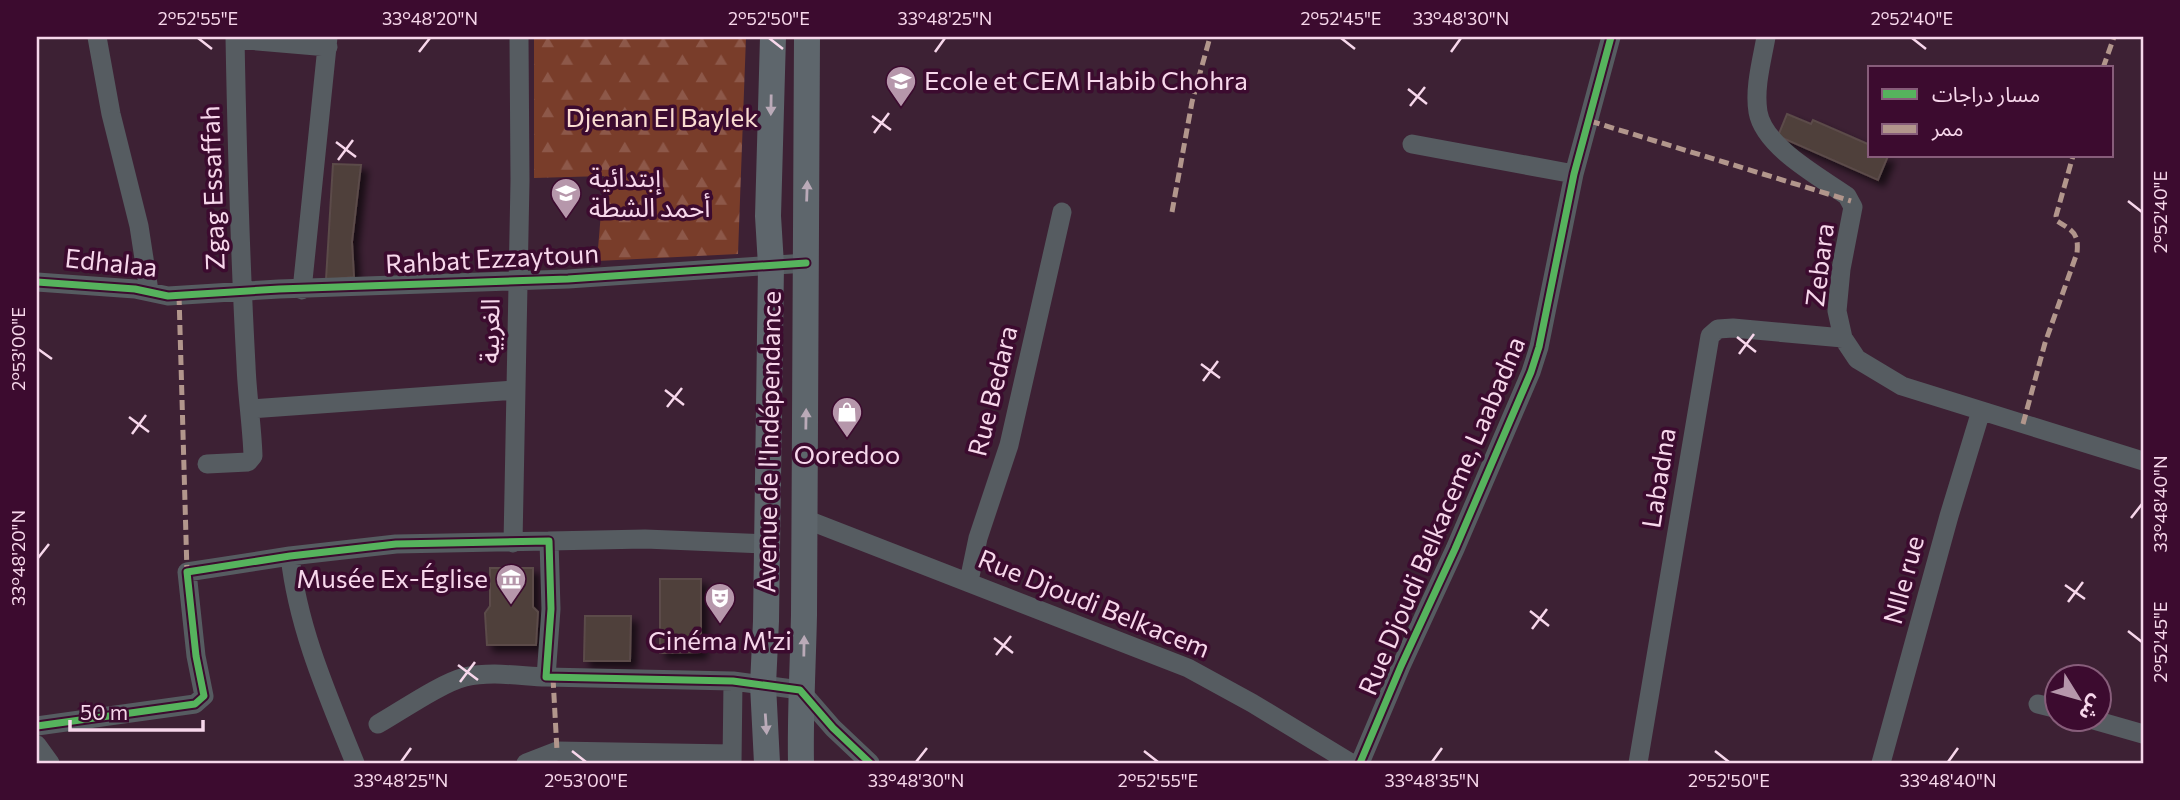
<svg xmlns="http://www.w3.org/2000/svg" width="2180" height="800" viewBox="0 0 2180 800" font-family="Commissioner,'Noto Sans Arabic',sans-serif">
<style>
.forest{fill:url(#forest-firs)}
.building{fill:#4f3f3b;stroke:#5b4b49;stroke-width:2;filter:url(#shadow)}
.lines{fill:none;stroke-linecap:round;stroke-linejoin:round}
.minor{stroke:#565c61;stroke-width:19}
.secondary{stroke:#5e666c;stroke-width:26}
.quiet{stroke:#b2968c;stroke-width:5;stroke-dasharray:10 5;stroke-linecap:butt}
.cycleway-casing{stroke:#3c0b2f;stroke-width:11}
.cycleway{stroke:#56b35d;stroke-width:7}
.oneway{fill:#baaab8}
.ticks{fill:none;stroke:#f7d7eb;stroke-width:2.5}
.labels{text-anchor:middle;stroke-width:7;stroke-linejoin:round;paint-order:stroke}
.poi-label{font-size:26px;fill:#f7d7eb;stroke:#3c0b2f;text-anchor:start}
.park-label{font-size:26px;fill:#fadcd1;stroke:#3c0b2f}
.street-label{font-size:26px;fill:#f7d7eb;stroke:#3c0b2f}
.neatline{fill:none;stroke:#f7d7eb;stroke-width:2.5}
.ticks-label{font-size:18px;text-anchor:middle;fill:#f7d7eb}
</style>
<defs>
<pattern id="forest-firs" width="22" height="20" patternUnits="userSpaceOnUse" patternTransform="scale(1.75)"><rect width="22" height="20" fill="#793d2a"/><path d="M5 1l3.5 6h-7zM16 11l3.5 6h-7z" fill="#8d5849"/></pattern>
<filter id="shadow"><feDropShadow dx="6" dy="6" stdDeviation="3.5" flood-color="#0009"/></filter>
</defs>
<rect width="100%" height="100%" fill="#3d2134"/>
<path class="forest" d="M 534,37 L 746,37 L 738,254 L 597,261 L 604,176 L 534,178 Z"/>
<path class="building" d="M 1787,114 L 1811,124 L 1813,120 L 1870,145 L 1870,156 L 1888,156 L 1878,180 L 1778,136 Z
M 333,164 L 361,165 L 352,242 L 354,277 L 326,280 Z
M 490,568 L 533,568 L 533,607 L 538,612 L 536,645 L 487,645 L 485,613 L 490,606 Z
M 660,579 L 701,579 L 701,652 L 660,653 Z
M 585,616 L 631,616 L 630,661 L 584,661 Z"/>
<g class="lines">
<path class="minor" d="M 97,37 L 111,114 L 139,226 L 149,291
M 1766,37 C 1762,60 1754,88 1758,112 C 1764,147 1820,177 1847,196 L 1853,207 L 1841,269 L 1837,311 L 1843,338 L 1857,359 L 1902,386 L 2143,461
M 235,39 L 328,47
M 1412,144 L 1574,174
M 37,282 L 135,289 L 168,296 L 279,289 L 568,279 L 806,263
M 302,290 L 328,37
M 251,409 L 515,390
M 207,464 L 248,462 L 253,456 C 252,425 247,395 246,365 C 240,255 237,146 235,37
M 805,519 L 1188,668 L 1252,703 L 1351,763
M 549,541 L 645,539 L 767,544
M 513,543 L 520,181 L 519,37
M 290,556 C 298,629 328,696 355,763
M 969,581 L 978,538 L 1009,445 L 1062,212
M 2038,704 L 2058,709
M 2094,720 L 2143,734
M 378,724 C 401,711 441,683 465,677 C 491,671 520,676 546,677
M 37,726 L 195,704 L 204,696 L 196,656 L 187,572 L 290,556 L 396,544 L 549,541 L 551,609 L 546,677 L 733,681 L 800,690 L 833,728 L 870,763
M 37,745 L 50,763
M 526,763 L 557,751 L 732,754
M 732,763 L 733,681
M 1360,763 L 1401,666 L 1455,549 L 1531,372 L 1539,347 L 1574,174 L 1611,37
M 1638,763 L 1710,336 L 1718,329 L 1733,328 L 1843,338
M 1881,763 L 1949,516 L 1981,411"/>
<path class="secondary" d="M 767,763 L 763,685 L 766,621 L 771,265 L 768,216 L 773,37
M 801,763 C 800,714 803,665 804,615 L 807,37"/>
<path class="quiet" d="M 2103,68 L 2114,37
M 1590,121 L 1851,201
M 1172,212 L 1192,102 L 1210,37
M 179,295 L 187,572
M 2023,424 L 2045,343 L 2077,253 C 2079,233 2073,231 2057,221 L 2056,216 L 2073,156
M 553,678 L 557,751"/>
<g class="cycleway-casing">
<path id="cycleway" d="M 37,282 L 135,289 L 168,296 L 279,289 L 568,279 L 806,263
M 37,726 L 195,704 L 204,696 L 196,656 L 187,572 L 290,556 L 396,544 L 549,541 L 551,609 L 546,677 L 733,681 L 800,690 L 833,728 L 870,763
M 1360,763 L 1401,666 L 1455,549 L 1531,372 L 1539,347 L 1574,174 L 1611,37"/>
</g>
<use href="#cycleway" class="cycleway"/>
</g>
<defs><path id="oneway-solid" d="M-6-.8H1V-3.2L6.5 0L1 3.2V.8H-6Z" transform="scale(1.75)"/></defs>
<g class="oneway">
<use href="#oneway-solid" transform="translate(771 105) rotate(91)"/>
<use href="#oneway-solid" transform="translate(807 191) rotate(-88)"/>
<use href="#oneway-solid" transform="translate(806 419) rotate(-89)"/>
<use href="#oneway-solid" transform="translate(804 646) rotate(-89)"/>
<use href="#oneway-solid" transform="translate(766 724) rotate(86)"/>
</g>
<path class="ticks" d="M 198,38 L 212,49M 769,38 L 783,49M 1341,38 L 1355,49M 1912,38 L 1926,49M 419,52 L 430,38M 935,52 L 945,38M 1451,52 L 1461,38M 1408,89 L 1427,104M 1410,106 L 1425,87M 872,116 L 891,130M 874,133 L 889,113M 336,142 L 356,157M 338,160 L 353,140M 2128,201 L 2142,212M 1737,337 L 1756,352M 38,349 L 52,359M 1739,354 L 1754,334M 1201,364 L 1220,378M 1203,381 L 1218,361M 665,390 L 684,405M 667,407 L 682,388M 129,417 L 149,432M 132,434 L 146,415M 2131,518 L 2142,504M 38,558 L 49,544M 2065,585 L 2085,599M 2068,602 L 2083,582M 1530,611 L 1549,626M 1532,629 L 1547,609M 2128,631 L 2142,642M 994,638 L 1013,653M 996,655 L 1011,636M 458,665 L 478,680M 460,682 L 475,662M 572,751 L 586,762M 1144,751 L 1158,762M 1715,751 L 1729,762M 401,762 L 411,748M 916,762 L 927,748M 1432,762 L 1442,748M 1948,762 L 1958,748"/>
<defs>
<g id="school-pin" transform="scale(1.575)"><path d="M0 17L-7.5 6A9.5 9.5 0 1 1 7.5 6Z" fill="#b697ab" stroke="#3c0b2f"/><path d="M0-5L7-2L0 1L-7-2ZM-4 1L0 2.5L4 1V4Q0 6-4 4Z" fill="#fff"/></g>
<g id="shop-pin" transform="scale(1.575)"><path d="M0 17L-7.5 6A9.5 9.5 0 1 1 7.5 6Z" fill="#b697ab" stroke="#3c0b2f"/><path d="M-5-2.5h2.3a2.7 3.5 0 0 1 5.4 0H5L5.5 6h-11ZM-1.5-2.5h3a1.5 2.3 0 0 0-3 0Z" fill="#fff"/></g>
<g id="museum-pin" transform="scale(1.575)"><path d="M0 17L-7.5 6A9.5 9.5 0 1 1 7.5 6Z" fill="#b697ab" stroke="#3c0b2f"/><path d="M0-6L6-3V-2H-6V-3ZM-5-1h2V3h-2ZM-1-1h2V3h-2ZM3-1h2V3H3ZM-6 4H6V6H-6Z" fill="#fff"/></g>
<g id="theatre-pin" transform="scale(1.575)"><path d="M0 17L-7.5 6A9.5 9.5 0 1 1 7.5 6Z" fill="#b697ab" stroke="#3c0b2f"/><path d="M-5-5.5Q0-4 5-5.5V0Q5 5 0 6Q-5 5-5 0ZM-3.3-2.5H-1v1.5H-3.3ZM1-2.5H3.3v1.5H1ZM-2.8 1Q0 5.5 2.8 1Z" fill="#fff"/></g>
</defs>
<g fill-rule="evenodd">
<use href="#school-pin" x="901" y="81"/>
<use href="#school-pin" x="566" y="193"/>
<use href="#shop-pin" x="847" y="412"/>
<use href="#museum-pin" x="511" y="579"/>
<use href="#theatre-pin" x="720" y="598"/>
</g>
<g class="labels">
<g class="poi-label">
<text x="924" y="90">Ecole et CEM Habib Chohra</text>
<text x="589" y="187">إبتدائية<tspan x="589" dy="30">أحمد الشطة</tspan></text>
<text x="847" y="464" text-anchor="middle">Ooredoo</text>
<text x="488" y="588" text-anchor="end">Musée Ex-Église</text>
<text x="720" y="650" text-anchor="middle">Cinéma M'zi</text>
</g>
<g class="park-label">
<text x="662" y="127">Djenan El Baylek</text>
</g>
<g class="street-label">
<text transform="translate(213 188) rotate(-92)" y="9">Zgag Essaffah</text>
<text transform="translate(492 259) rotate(-3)" y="9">Rahbat Ezzaytoun</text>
<text transform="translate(111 263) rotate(6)" y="9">Edhalaa</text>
<text transform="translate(1820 265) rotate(-83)" y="9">Zebara</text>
<text transform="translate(490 331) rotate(-89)" y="9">الغربية</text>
<text transform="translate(993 391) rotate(-76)" y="9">Rue Bedara</text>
<text transform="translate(769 442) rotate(-89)" y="9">Avenue de l'Indépendance</text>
<text transform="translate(1659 478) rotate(-81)" y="9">Labadna</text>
<text transform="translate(1442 516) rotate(-67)" y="9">Rue Djoudi Belkaceme, Laabadna</text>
<text transform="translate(1904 580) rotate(-75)" y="9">Nlle rue</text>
<text transform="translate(1094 604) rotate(22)" y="9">Rue Djoudi Belkacem</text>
</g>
</g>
<rect width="2180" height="800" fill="none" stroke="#3c0b2f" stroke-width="77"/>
<rect x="1868" y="66" width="245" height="91" fill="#3c0b2f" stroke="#875d7a" stroke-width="2"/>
<rect x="1882" y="89" width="35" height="10" fill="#56b35d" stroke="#875d7a" stroke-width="2"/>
<text x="1932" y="102" font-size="21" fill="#f7d7eb">مسار دراجات</text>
<rect x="1882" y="124" width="35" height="10" fill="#b2968c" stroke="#875d7a" stroke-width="2"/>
<text x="1932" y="136" font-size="21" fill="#f7d7eb">ممر</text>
<g transform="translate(2078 698) rotate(127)"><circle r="33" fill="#3c0b2f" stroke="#875d7a" stroke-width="2"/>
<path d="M0-5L12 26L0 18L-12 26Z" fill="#b697ab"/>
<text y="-10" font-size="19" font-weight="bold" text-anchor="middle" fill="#f7d7eb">ش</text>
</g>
<path d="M70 720v10h133v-10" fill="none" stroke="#f7d7eb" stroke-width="3.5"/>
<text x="80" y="720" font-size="21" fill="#f7d7eb" stroke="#3c0b2f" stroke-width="5" paint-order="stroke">50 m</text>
<rect x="38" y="38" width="2104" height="724" class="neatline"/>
<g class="ticks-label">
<text x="198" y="25">2°52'55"E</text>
<text x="430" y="25">33°48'20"N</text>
<text x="769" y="25">2°52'50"E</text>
<text x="945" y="25">33°48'25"N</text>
<text x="1341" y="25">2°52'45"E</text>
<text x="1461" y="25">33°48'30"N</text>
<text x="1912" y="25">2°52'40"E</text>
<text transform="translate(2161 212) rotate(-90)" y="6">2°52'40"E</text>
<text transform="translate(19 349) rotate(-90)" y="6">2°53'00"E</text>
<text transform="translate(2161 504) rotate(-90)" y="6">33°48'40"N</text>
<text transform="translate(19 558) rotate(-90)" y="6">33°48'20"N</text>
<text transform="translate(2161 642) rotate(-90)" y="6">2°52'45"E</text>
<text x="401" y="787">33°48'25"N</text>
<text x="586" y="787">2°53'00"E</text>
<text x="916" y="787">33°48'30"N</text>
<text x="1158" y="787">2°52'55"E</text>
<text x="1432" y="787">33°48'35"N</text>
<text x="1729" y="787">2°52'50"E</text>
<text x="1948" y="787">33°48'40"N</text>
</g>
</svg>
